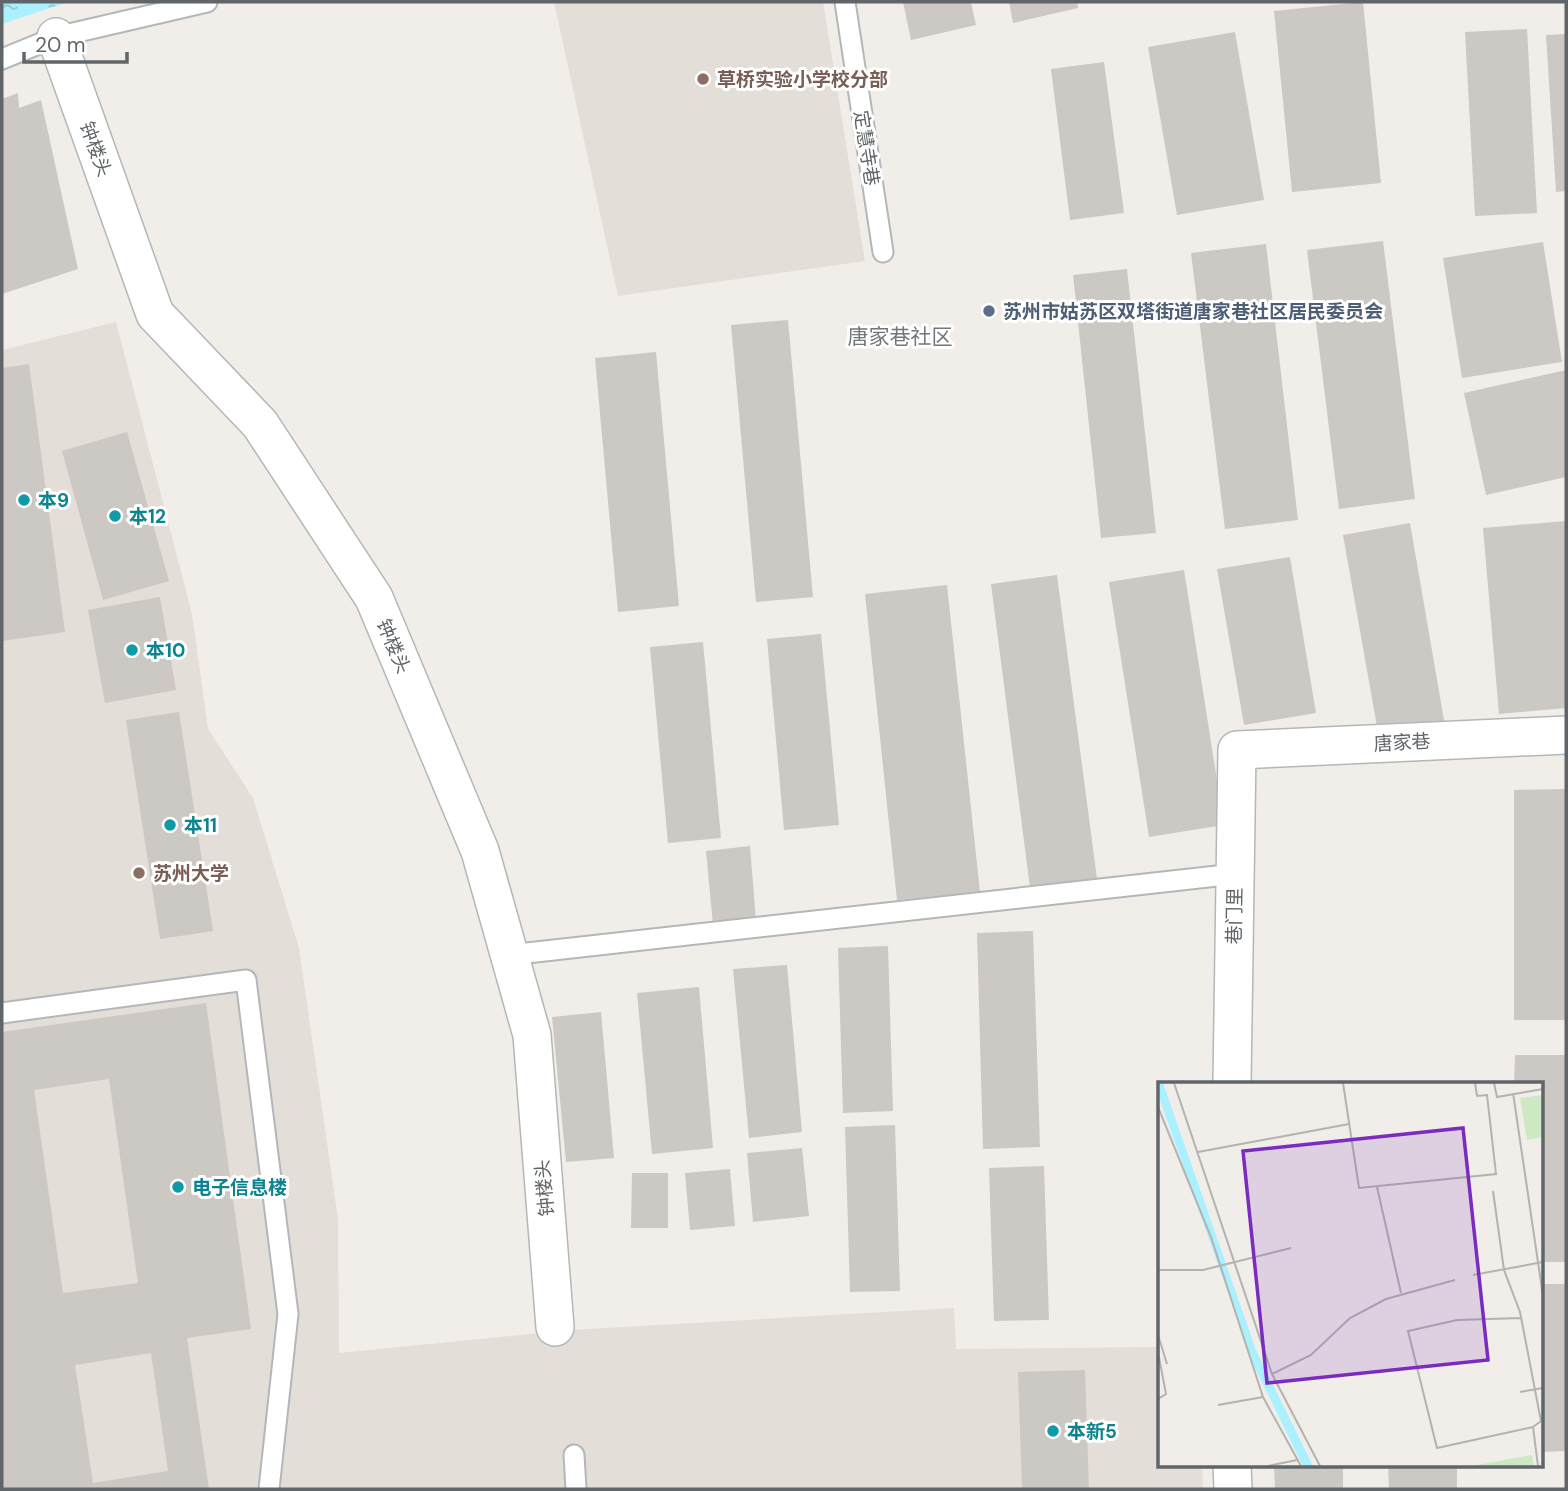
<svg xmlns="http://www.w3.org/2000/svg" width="1568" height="1491" viewBox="0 0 1568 1491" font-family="'DM Sans','Noto Sans SC',sans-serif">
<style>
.education{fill:#e4ded8}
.water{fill:url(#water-ripples)}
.building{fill:#ccc8c4;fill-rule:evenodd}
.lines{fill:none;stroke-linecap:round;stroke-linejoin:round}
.lane-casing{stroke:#b3b7ba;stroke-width:23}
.street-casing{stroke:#b3b7ba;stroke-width:40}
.lane{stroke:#fff;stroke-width:19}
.street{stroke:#fff;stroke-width:37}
.education-dot{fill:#8d6e63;stroke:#fff;stroke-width:2.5}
.service-dot{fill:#5c6f8a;stroke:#fff;stroke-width:2.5}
.culture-dot{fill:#0f9aa8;stroke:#fff;stroke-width:2.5}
.labels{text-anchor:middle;stroke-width:6;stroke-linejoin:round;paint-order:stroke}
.education-label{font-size:19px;font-weight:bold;fill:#785e54;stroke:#fff;text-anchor:start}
.street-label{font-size:19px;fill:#5f6568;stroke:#fff}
.service-label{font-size:19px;font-weight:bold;fill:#4e5e75;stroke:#fff;text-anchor:start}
.culture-label{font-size:19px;font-weight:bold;fill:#0d838f;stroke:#fff;text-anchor:start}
.neighbourhood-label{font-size:21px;fill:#70787a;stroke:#fff}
.inset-road{fill:none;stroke:#b3b3b1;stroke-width:2}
.view{fill:#7b2cbf;fill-opacity:0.15;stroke:#7b2cbf;stroke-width:3.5}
.inset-edge{fill:none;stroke:#5f6568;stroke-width:3.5}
</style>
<defs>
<pattern id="water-ripples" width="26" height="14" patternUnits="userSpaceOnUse" patternTransform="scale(1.75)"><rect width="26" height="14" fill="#aaf0ff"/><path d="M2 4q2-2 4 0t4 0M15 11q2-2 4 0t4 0" fill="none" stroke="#8ec6d2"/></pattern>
</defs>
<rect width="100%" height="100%" fill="#f1ede8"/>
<path class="education" d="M 554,2 L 823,2 L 865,261 L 618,296 Z
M 116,322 L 192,614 L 208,729 L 253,798 L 299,948 L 338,1219 L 339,1353 L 571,1330 L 954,1308 L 956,1349 L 1160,1347 L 1160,1465 L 1202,1465 L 1203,1489 L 2,1489 L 2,350 Z"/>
<path class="water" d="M 2,2 L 68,2 L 2,24 Z"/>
<path class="building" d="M 903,2 L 971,2 L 976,25 L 911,40 Z
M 1009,2 L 1077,2 L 1078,8 L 1013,23 Z
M 1363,2 L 1381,183 L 1292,192 L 1274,11 Z
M 1527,29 L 1537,213 L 1475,216 L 1465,32 Z
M 1235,32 L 1264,200 L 1177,215 L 1148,47 Z
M 1566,34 L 1566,191 L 1556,192 L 1546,35 Z
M 1104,62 L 1124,213 L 1070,220 L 1051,69 Z
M 18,93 L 19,108 L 41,100 L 78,269 L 2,294 L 2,99 Z
M 1383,241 L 1415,499 L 1339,509 L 1307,250 Z
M 1543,242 L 1562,362 L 1462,378 L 1443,258 Z
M 1266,244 L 1298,520 L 1225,529 L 1191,253 Z
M 1127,269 L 1156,533 L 1101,538 L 1073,275 Z
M 788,320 L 813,597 L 756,602 L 731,325 Z
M 656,352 L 679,606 L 618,612 L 595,358 Z
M 29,364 L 65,632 L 2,641 L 2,368 Z
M 1566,370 L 1566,477 L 1486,495 L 1464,393 Z
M 127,432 L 169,581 L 103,600 L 62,451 Z
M 1566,521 L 1566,708 L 1499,714 L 1483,528 Z
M 1410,523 L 1445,726 L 1379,738 L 1343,535 Z
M 1290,557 L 1316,713 L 1244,725 L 1217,569 Z
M 1184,570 L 1224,825 L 1149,837 L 1109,582 Z
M 1057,575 L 1097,879 L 1030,888 L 991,584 Z
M 947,585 L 980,892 L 897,900 L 865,594 Z
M 160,597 L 176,690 L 105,703 L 88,610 Z
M 821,634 L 839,825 L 784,830 L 767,639 Z
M 703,642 L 721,838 L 668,843 L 650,647 Z
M 179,712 L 213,931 L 160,939 L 126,720 Z
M 1566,789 L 1566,1020 L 1514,1020 L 1514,790 Z
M 750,846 L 756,921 L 713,925 L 706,851 Z
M 1033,931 L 1040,1147 L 983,1149 L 977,933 Z
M 888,946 L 893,1111 L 843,1113 L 838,948 Z
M 787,965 L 802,1132 L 749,1138 L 733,969 Z
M 699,987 L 713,1148 L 652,1154 L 637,993 Z
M 206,1003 L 251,1329 L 187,1338 L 209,1489 L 2,1489 L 2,1032 ZM 109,1079 L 138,1283 L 63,1293 L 34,1090 ZM 151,1353 L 168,1471 L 93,1483 L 75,1365 Z
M 601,1012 L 614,1158 L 566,1162 L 552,1017 Z
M 1515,1055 L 1566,1055 L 1566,1262 L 1542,1262 L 1542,1083 L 1514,1083 Z
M 895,1125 L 900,1291 L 850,1292 L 845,1127 Z
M 802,1148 L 809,1216 L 753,1222 L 747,1153 Z
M 1044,1166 L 1049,1320 L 994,1321 L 989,1168 Z
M 730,1169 L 735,1226 L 690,1230 L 685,1173 Z
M 632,1173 L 668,1173 L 668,1228 L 631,1228 Z
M 1542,1284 L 1566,1284 L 1566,1451 L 1542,1452 Z
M 1085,1370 L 1089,1489 L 1022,1489 L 1018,1372 Z
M 1274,1465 L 1343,1465 L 1343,1489 L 1275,1489 Z
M 1388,1465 L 1457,1465 L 1457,1489 L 1389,1489 Z"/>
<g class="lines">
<g class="lane-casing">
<path id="lane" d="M 845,2 L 883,252
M 2,59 L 56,37 L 207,2
M 509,955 L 1235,874
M 2,1013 L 246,980 L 288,1314 L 269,1489
M 574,1455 L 576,1489"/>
</g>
<g class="street-casing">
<path id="street" d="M 56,37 L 155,314 L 260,424 L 374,598 L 480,851 L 532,1035 L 555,1327
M 1232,1083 L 1237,750 L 1566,735
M 1232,1465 L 1233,1489"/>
</g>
<use href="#lane" class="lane"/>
<use href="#street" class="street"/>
</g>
<g class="education-dot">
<circle cx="703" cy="79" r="7"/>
<circle cx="139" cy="873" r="7"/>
</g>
<circle class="service-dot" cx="989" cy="311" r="7"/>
<g class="culture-dot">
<circle cx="24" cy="500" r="7"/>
<circle cx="115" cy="516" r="7"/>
<circle cx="132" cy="650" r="7"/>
<circle cx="170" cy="825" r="7"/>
<circle cx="178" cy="1187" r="7"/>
<circle cx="1053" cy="1431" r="7"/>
</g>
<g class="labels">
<g class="education-label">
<text x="717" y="86">草桥实验小学校分部</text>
<text x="153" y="880">苏州大学</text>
</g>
<g class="street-label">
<text transform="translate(867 148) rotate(81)" y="7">定慧寺巷</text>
<text transform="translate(96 149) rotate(70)" y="7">钟楼头</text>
<text transform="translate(394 646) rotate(67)" y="7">钟楼头</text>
<text transform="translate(1402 742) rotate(-3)" y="7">唐家巷</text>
<text transform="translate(1234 916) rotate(-89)" y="7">巷门里</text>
<text transform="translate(544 1188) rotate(-95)" y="7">钟楼头</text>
</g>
<g class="service-label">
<text x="1003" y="318">苏州市姑苏区双塔街道唐家巷社区居民委员会</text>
</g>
<g class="culture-label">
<text x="38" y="507">本9</text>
<text x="129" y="523">本12</text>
<text x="146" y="657">本10</text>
<text x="184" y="832">本11</text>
<text x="192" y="1194">电子信息楼</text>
<text x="1067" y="1438">本新5</text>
</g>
<g class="neighbourhood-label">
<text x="900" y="344">唐家巷社区</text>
</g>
</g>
<g transform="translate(1158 1082)">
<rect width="385" height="385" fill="#f1ede8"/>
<path d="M 385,13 L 385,55 L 369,58 L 362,16 ZM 374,373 L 376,384 L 314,384 Z" fill="#cde9c3"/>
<path d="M 0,1 L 5,1 L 98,268 L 155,384 L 145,384 L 95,282 L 2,18 Z" fill="#aaf0ff"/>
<path class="inset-road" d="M 16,1 L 114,292 L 162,384M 185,1 L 201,106 L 338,92 L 329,13 L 319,14 L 317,1M 336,1 L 339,15 L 385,7M 355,11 L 385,214M 0,25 L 53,155 L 105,315 L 143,384M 40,70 L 191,42M 219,105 L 243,211M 335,109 L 346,188 L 362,230 L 383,339 L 375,345M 0,188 L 45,188 L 133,166M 315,193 L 385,180M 363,236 L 299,238 L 250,249 L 279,366 L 375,345M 0,253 L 9,282M 0,270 L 8,312 L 0,317M 114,292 L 153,273 L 192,236 L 228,217 L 297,198M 362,310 L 385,306M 60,323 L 105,315M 375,345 L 380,384M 110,384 L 139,378"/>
<path class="view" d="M 305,46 L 330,278 L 109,301 L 85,69 Z"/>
<rect width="385" height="385" class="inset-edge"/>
</g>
<rect width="1568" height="1491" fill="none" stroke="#5f6568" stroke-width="7"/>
<path d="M24 52v10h103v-10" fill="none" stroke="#5f6568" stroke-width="3.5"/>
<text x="35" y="52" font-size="21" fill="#5f6568" stroke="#ffffff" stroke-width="5" paint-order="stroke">20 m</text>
</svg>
